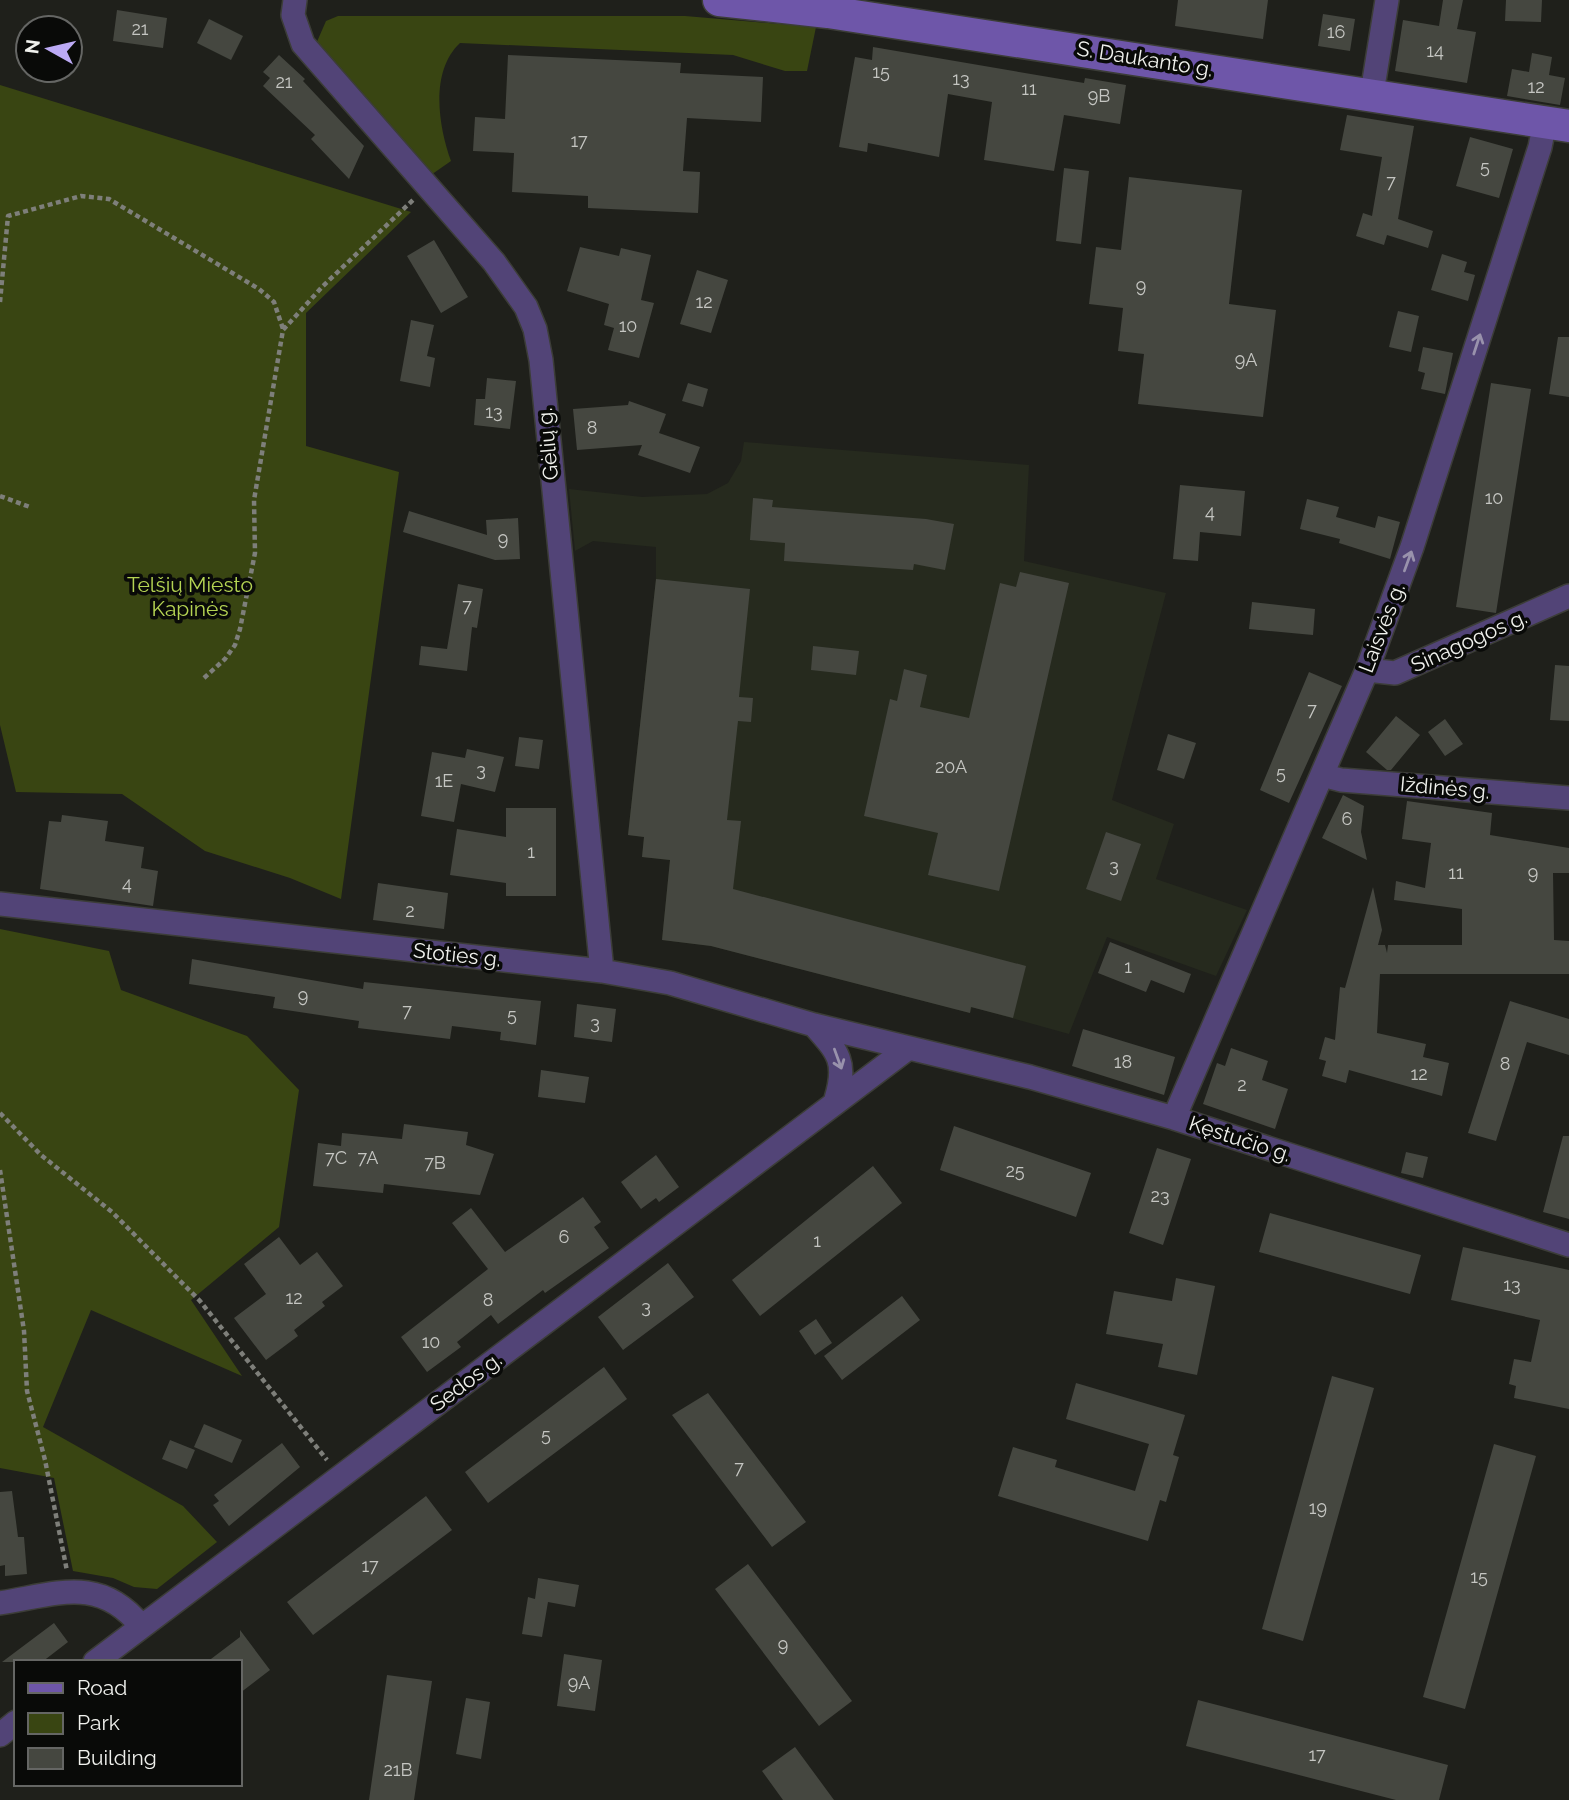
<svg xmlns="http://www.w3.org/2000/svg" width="1569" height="1800" viewBox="0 0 1569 1800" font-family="Raleway,sans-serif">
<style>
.built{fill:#262a1e}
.green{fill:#394512}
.building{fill:#454740}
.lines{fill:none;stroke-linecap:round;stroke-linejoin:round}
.minor-casing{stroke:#3c3d38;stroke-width:26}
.secondary-casing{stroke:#3c3d38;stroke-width:35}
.path{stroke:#7e7f7a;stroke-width:4.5;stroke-dasharray:5 3.5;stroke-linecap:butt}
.minor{stroke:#524477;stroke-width:23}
.secondary{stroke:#6e56a9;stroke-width:32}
.oneway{stroke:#9992ac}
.labels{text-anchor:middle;stroke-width:7;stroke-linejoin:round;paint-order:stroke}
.number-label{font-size:18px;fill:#c5c6c2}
.street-label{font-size:21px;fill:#f0f1ed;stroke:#090a08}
.park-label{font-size:21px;fill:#b5d453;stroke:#090a08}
</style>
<rect width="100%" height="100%" fill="#1f201b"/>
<path class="built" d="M 744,442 L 1029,465 L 1024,561 L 1166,593 L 1112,800 L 1174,824 L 1156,879 L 1247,910 L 1216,976 L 1107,937 L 1069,1034 L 972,1007 L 970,1013 L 711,946 L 662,940 L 670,860 L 642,857 L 644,837 L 628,835 L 656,579 L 656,547 L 593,541 L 575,551 L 569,489 L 642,497 L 707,494 L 728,483 L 741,461 Z"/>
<path class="green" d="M 338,16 L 685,16 L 816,27 L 807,71 L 785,71 L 733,55 L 460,43 C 430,71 438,125 451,161 L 428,177 L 316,44 L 326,21 Z
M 0,85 L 411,212 L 306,313 L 306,446 L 399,472 L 341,899 L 290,878 L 205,851 L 122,794 L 16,792 L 0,725 Z
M 0,929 L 109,951 L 121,990 L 247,1036 L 299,1090 L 279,1227 L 191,1300 L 242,1376 L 91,1310 L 43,1427 L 183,1506 L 217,1542 L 157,1589 L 134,1587 L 113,1578 L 73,1571 L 54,1478 L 0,1468 Z"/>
<path class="building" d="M 1178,0 L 1268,0 L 1263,39 L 1175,26 Z
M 1443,0 L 1463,0 L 1457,29 L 1476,32 L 1467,83 L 1395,71 L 1403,20 L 1439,26 Z
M 1506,0 L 1542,0 L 1541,22 L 1505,21 Z
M 117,10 L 167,18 L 163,48 L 113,41 Z
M 1323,14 L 1355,19 L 1350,51 L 1318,46 Z
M 209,19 L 243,36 L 231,60 L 197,43 Z
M 873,47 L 1084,83 L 1085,78 L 1126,85 L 1120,124 L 1064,115 L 1054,171 L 984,160 L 992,102 L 948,94 L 939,157 L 868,143 L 867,152 L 839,147 L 855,57 L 872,60 Z
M 1532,53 L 1552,57 L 1549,75 L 1565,78 L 1560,105 L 1507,96 L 1512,69 L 1529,72 Z
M 279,55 L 305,79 L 303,81 L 364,146 L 349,179 L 311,139 L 315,135 L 263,86 L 270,78 L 263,72 Z
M 508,55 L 681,63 L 680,73 L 763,77 L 761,122 L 687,118 L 683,171 L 700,172 L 698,213 L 588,208 L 588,196 L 512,192 L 514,153 L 473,151 L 475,117 L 505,119 Z
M 1347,115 L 1414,126 L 1398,219 L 1433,231 L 1428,248 L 1387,235 L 1384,245 L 1356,236 L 1363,213 L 1372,216 L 1382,157 L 1340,150 Z
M 1470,137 L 1513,149 L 1499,198 L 1456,186 Z
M 1064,168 L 1089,171 L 1081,244 L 1056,241 Z
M 1129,177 L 1242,190 L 1229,304 L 1276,310 L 1263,417 L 1138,404 L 1144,354 L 1118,351 L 1123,308 L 1089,304 L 1096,247 L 1121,250 Z
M 434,240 L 468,297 L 441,313 L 407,256 Z
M 580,247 L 619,256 L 621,248 L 651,255 L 641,300 L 654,303 L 639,358 L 608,350 L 614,328 L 604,325 L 609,304 L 567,291 Z
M 1442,254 L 1467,262 L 1464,272 L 1475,275 L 1468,301 L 1431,290 Z
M 697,270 L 728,280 L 711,333 L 680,324 Z
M 1398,311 L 1419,316 L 1411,352 L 1389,347 Z
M 411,320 L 434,325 L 427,356 L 435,358 L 430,387 L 400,381 Z
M 1558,337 L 1569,337 L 1569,397 L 1549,394 Z
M 1423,347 L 1453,353 L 1445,394 L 1421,389 L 1425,373 L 1418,371 Z
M 487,378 L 516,381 L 510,429 L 474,425 L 476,399 L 485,399 Z
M 688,383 L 708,389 L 703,407 L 682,401 Z
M 1491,383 L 1531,389 L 1496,613 L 1456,607 Z
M 629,401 L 666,414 L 659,433 L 700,447 L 690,473 L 638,455 L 642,445 L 577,450 L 573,409 L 628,405 Z
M 1180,485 L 1245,491 L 1241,536 L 1200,532 L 1198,561 L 1173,559 Z
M 753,498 L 773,500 L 772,507 L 926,519 L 954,524 L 945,570 L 914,564 L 913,570 L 784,561 L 785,543 L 750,540 Z
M 1307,499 L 1339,507 L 1336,517 L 1375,528 L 1378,516 L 1400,522 L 1390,559 L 1339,543 L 1340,539 L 1300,529 Z
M 409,511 L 487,535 L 486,520 L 518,518 L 520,559 L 495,560 L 403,532 Z
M 1020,572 L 1069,583 L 999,891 L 928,875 L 938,833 L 864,816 L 890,699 L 897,701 L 904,669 L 927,675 L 920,707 L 969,718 L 1000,583 L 1016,587 Z
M 656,579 L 750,589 L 739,697 L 753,698 L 751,722 L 738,721 L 727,820 L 741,821 L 733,889 L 1026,966 L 1013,1018 L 971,1007 L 970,1013 L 711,946 L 662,940 L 670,860 L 642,857 L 644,837 L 628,835 Z
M 458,584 L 483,589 L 477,628 L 472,627 L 467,671 L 419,665 L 421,646 L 447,649 Z
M 1252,602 L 1315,609 L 1313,635 L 1249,629 Z
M 813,646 L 859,651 L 856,675 L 811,670 Z
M 1555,665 L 1569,666 L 1569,721 L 1550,720 Z
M 1309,672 L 1342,686 L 1289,803 L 1260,790 Z
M 1396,716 L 1420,735 L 1391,770 L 1387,770 L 1366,752 Z
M 1445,719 L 1463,744 L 1445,756 L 1428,732 Z
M 1168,734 L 1196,743 L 1184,779 L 1157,770 Z
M 519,737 L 543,740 L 539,769 L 515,766 Z
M 467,749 L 504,757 L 495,792 L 461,784 L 454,822 L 421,816 L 432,752 L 465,758 Z
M 1343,795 L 1364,806 L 1361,832 L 1367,860 L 1322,838 Z
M 1407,801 L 1492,813 L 1490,835 L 1569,848 L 1569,873 L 1553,873 L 1554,940 L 1569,941 L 1569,974 L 1380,974 L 1377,1033 L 1426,1044 L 1423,1057 L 1449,1063 L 1442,1096 L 1349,1070 L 1346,1083 L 1322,1076 L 1326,1061 L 1319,1059 L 1325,1037 L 1335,1040 L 1340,987 L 1345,988 L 1373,887 L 1382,930 L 1378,945 L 1385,945 L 1387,953 L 1388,945 L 1462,945 L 1462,909 L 1394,900 L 1396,881 L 1425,888 L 1431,843 L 1402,839 Z
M 506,808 L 556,808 L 556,896 L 506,896 L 506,883 L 450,875 L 457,829 L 506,837 Z
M 62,815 L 108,821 L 105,841 L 144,847 L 141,868 L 158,871 L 153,906 L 40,889 L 49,821 L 61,822 Z
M 1106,832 L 1141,844 L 1121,901 L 1086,889 Z
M 378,883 L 448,893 L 444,929 L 373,920 Z
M 1110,942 L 1191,974 L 1184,993 L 1151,980 L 1146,992 L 1098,973 Z
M 192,959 L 363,989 L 364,982 L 541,1001 L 536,1045 L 500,1040 L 501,1032 L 452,1026 L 450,1039 L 358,1028 L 359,1021 L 273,1008 L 275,997 L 189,984 Z
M 1510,1001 L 1569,1019 L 1569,1055 L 1527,1042 L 1496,1141 L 1468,1133 Z
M 577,1004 L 616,1009 L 612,1042 L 574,1037 Z
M 1083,1029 L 1175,1057 L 1164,1095 L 1072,1066 Z
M 1231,1048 L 1268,1061 L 1262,1080 L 1288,1089 L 1275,1129 L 1203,1104 L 1217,1063 L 1225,1066 Z
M 541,1070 L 589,1077 L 585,1103 L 538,1097 Z
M 404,1124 L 468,1132 L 466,1145 L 494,1154 L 480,1195 L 384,1184 L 383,1193 L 313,1186 L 318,1143 L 341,1146 L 342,1133 L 402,1139 Z
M 954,1126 L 1091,1173 L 1076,1217 L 940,1170 Z
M 1563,1136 L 1569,1136 L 1569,1219 L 1543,1212 Z
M 1157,1148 L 1191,1159 L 1163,1245 L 1129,1233 Z
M 1406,1152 L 1428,1157 L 1423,1178 L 1401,1173 Z
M 656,1155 L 679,1187 L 659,1202 L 656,1198 L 641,1209 L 621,1182 Z
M 873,1166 L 902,1203 L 760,1316 L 732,1280 Z
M 583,1197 L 601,1222 L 594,1227 L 609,1248 L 545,1293 L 543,1290 L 498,1324 L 491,1315 L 457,1342 L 461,1347 L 427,1372 L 401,1337 L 488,1269 L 452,1223 L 471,1208 L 505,1252 Z
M 1270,1213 L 1421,1255 L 1410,1294 L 1259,1252 Z
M 279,1237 L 300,1265 L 317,1252 L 343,1286 L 322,1302 L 325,1306 L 294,1330 L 298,1336 L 266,1360 L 234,1318 L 266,1294 L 244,1264 Z
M 1463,1247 L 1569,1270 L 1569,1409 L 1514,1398 L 1516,1386 L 1509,1384 L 1514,1359 L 1531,1362 L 1540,1320 L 1451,1300 Z
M 668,1263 L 694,1297 L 623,1350 L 598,1317 Z
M 1176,1278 L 1215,1286 L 1197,1375 L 1158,1367 L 1163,1344 L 1106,1334 L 1114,1291 L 1172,1301 Z
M 902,1296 L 920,1320 L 842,1380 L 824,1356 Z
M 816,1319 L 832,1343 L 815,1355 L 799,1331 Z
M 604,1367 L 627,1399 L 488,1503 L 465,1472 Z
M 1332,1376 L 1374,1388 L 1303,1641 L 1262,1629 Z
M 1076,1383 L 1185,1415 L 1173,1455 L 1179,1457 L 1166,1502 L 1160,1500 L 1148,1541 L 998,1496 L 1013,1447 L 1057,1460 L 1055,1467 L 1135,1491 L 1149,1444 L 1066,1419 Z
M 708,1393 L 806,1522 L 772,1547 L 672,1415 Z
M 204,1424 L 242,1440 L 232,1463 L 194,1447 Z
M 170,1440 L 195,1450 L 187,1469 L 162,1459 Z
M 282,1443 L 300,1467 L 229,1526 L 213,1505 L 219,1501 L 214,1495 Z
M 1494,1444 L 1536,1456 L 1465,1709 L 1423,1697 Z
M 12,1491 L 18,1537 L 24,1537 L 27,1574 L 5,1576 L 5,1565 L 0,1566 L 0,1492 Z
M 426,1496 L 452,1530 L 313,1635 L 287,1602 Z
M 748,1564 L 852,1701 L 819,1726 L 715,1589 Z
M 538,1578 L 579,1585 L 575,1607 L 548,1602 L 542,1637 L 522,1634 L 528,1597 L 535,1599 Z
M 54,1623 L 68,1642 L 42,1662 L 2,1662 Z
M 240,1630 L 270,1670 L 240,1693 L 240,1662 L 207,1662 L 240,1637 Z
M 564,1654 L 602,1660 L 595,1711 L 557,1706 Z
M 387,1675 L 432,1681 L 414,1800 L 369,1800 Z
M 466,1698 L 490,1702 L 481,1759 L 456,1754 Z
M 1198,1700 L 1448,1765 L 1439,1800 L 1396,1800 L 1186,1746 Z
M 795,1747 L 834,1800 L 783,1800 L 762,1771 Z"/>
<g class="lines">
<g class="minor-casing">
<path id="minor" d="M 295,0 L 293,15 L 303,44 L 494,262 L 526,307 L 535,329 L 541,360 L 602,971
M 1372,93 L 1387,0
M 1367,670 L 1395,673 L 1569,596
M 1322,775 L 1341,780 L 1569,798
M 0,904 L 602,971 L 670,983 L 814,1025 L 1030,1077 L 1174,1118 L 1569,1245
M 814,1025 C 839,1053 847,1062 836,1099
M 1174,1118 L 1367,670 L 1412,547 L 1540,147 L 1545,122
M 0,1603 C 57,1594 100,1575 141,1626
M 95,1662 L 907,1049
M 0,1735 L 16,1722"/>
</g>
<g class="secondary-casing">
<path id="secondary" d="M 719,0 L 828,12 L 1569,126"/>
</g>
<path class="path" d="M 0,302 L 8,216 L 81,196 L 109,199 L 259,289 L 274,302 L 283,329
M 0,496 L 30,507
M 204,678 L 225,659 L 235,645 L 240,629 L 255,553 L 254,500 L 283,330 L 323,286 L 413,200
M 0,1113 L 41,1155 L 112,1212 L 200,1301 L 327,1460
M 0,1170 L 24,1331 L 27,1391 L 45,1460 L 67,1571"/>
<use href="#minor" class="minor"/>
<use href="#secondary" class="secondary"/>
</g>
<defs><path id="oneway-shaft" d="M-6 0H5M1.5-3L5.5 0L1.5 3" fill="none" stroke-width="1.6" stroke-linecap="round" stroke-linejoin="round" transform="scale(1.75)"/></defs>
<g class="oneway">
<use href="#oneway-shaft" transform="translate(1477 344) rotate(-72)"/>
<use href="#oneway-shaft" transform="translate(1408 561) rotate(-70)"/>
<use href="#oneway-shaft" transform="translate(838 1059) rotate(70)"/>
</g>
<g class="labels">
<g class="number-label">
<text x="140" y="35">21</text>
<text x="1336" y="38">16</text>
<text x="1435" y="57">14</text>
<text x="881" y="78">15</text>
<text x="961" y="85">13</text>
<text x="284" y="88">21</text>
<text x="1536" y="93">12</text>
<text x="1029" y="95">11</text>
<text x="1099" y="102">9B</text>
<text x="579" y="147">17</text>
<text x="1485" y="173">5</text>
<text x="1391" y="188">7</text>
<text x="1141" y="292">9</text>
<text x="704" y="308">12</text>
<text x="628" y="332">10</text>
<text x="1246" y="366">9A</text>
<text x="494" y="418">13</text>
<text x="592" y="434">8</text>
<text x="1494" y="504">10</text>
<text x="1210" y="518">4</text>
<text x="503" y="545">9</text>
<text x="467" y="612">7</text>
<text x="1312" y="716">7</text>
<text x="951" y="773">20A</text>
<text x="481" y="776">3</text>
<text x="1281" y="779">5</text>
<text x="444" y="787">1E</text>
<text x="1347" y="825">6</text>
<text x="531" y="858">1</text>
<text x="1114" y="872">3</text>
<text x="1456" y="879">11</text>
<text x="1533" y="879">9</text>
<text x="127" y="890">4</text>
<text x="410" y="917">2</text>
<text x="1128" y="973">1</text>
<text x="303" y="1002">9</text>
<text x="407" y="1017">7</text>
<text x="512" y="1021">5</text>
<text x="595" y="1029">3</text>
<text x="1123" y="1068">18</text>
<text x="1505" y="1070">8</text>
<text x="1419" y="1080">12</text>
<text x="1242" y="1091">2</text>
<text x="336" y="1164">7C</text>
<text x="368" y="1164">7A</text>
<text x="435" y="1169">7B</text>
<text x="1015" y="1177">25</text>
<text x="1160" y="1202">23</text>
<text x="564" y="1243">6</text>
<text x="817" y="1247">1</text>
<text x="1512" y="1291">13</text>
<text x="294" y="1304">12</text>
<text x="488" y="1306">8</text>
<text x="646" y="1313">3</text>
<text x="431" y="1348">10</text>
<text x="546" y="1441">5</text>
<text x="739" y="1474">7</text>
<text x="1318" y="1514">19</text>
<text x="370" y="1572">17</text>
<text x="1479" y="1583">15</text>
<text x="783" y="1651">9</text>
<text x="579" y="1689">9A</text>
<text x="1317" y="1761">17</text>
<text x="398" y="1776">21B</text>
</g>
<g class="street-label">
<text transform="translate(1145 59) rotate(9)" y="7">S. Daukanto g.</text>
<text transform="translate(548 444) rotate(-95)" y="7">Gėlių g.</text>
<text transform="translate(1382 628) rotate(-69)" y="7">Laisvės g.</text>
<text transform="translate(1469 641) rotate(-24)" y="7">Sinagogos g.</text>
<text transform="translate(1445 788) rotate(5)" y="7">Iždinės g.</text>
<text transform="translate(457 955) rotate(6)" y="7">Stoties g.</text>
<text transform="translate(1240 1139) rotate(18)" y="7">Kęstučio g.</text>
<text transform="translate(466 1382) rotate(-37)" y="7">Sedos g.</text>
</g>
<g class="park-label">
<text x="190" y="592">Telšių Miesto<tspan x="190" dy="24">Kapinės</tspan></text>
</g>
</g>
<rect x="14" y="1660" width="228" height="126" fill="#090a08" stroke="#656664" stroke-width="2"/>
<rect x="28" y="1683" width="35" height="10" fill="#6e56a9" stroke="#656664" stroke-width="2"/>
<text x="77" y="1695" font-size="21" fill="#f0f1ed">Road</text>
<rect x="28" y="1713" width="35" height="21" fill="#394512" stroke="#656664" stroke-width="2"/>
<text x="77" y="1730" font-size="21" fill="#f0f1ed">Park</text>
<rect x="28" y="1748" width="35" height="21" fill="#454740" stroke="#656664" stroke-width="2"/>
<text x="77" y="1765" font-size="21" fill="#f0f1ed">Building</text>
<g transform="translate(49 49) rotate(278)"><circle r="33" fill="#090a08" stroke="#656664" stroke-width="2"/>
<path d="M0-5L12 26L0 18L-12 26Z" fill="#bcaaf5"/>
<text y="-10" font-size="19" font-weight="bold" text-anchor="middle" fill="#f0f1ed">N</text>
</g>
</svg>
